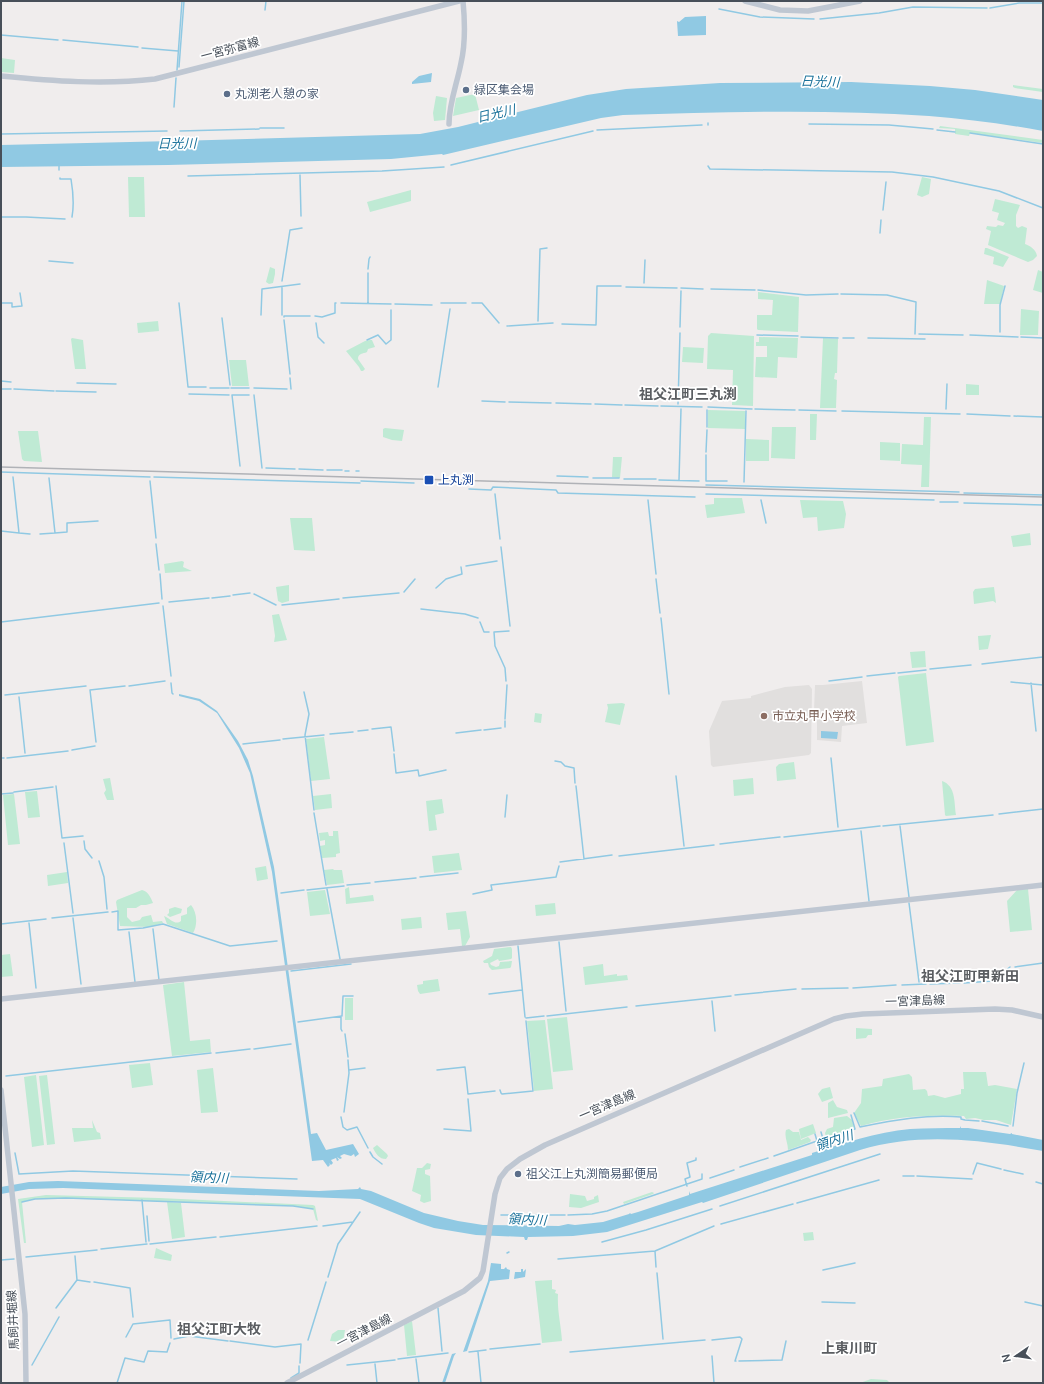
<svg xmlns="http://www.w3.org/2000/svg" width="1044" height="1384" viewBox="0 0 1044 1384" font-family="Manrope,'Noto Sans JP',sans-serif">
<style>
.education{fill:#e1dfde}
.green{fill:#bfead4}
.water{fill:#90c9e3}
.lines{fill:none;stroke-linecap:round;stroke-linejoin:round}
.stream{stroke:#90c9e3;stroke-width:1.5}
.secondary{stroke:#bfc7d2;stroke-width:5.5}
.rail{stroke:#b0b2b7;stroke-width:1.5}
.service-dot{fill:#5c6f8a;stroke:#fff;stroke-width:1.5}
.transit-dot{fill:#1a4fb4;stroke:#fff;stroke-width:1.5}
.education-dot{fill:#8d6e63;stroke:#fff;stroke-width:1.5}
.labels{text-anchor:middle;stroke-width:3.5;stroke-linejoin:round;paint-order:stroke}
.street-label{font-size:12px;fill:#474f59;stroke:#fff}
.service-label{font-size:12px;fill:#4e5e75;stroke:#fff;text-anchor:start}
.transit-label{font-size:12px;fill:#164399;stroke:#fff;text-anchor:start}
.education-label{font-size:12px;fill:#785e54;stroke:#fff;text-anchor:start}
.water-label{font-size:13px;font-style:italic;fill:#19719a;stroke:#fff}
.quarter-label{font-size:14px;font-weight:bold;fill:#5a5d61;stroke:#fff}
</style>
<rect width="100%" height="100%" fill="#f0eded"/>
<path class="education" d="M 862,681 L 867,723 L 842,726 L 841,742 L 817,740 L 817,713 L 814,711 L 815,685 L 823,685 Z
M 809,685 L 812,689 L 811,753 L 809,755 L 713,767 L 711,765 L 709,731 L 722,701 L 751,698 L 751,696 L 785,687 Z"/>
<path class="green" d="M 1,58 L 15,60 L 14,73 L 1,72 Z
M 1013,85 L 1043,89 L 1043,92 L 1015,88 L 1013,87 Z
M 475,94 L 479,110 L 453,116 L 456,98 Z
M 436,96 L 447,98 L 445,120 L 434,121 L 433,113 Z
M 940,126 L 1043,140 L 1043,143 L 970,133 L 969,136 L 955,134 L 955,129 L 939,128 Z
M 128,177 L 144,177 L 145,217 L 129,217 Z
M 922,177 L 931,179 L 929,194 L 922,197 L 917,195 Z
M 411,190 L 411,201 L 370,212 L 367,202 Z
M 995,199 L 1020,205 L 1016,215 L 1016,226 L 1018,228 L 1022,226 L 1027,228 L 1025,244 C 1030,246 1036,249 1037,256 L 1033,260 L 1028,262 L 988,245 L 991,231 L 986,229 L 987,226 L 996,227 L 998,225 L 1003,226 L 1005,223 L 997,220 L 999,213 L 992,211 Z
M 985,248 L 987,248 L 1009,257 L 1003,267 L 993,264 L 994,257 L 984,254 Z
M 270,267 L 275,269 L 275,274 L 273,283 L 269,284 L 266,282 Z
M 1038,270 L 1043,272 L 1043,293 L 1033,290 Z
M 987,280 L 1004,286 L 1000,304 L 984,304 Z
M 758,292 L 799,297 L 798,332 L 758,330 L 757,329 L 757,315 L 772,315 L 773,300 L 758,299 Z
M 1021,309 L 1039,311 L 1038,335 L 1020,335 Z
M 158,321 L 159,331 L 138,333 L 137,323 Z
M 711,333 L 754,336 L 753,406 L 732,405 L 733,370 L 707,369 L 708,336 Z
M 759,337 L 798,338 L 797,358 L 778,357 L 777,378 L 755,377 L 756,357 L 767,357 L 767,346 L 756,346 L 756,342 L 759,342 Z
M 72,338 L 83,340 L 86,369 L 75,369 L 71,339 Z
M 823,338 L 838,339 L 837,373 L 835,373 L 834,379 L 837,380 L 836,408 L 820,408 Z
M 370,340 L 372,340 L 375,347 L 368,349 L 367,352 C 363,354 358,353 358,359 L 365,369 L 363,371 L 361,371 L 359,367 L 346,351 L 365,341 Z
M 683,347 L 704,348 L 703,363 L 682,362 Z
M 229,360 L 246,360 L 249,386 L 232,386 Z
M 966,384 L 979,385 L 979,395 L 966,395 Z
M 708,410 L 745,411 L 745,429 L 708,428 Z
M 810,414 L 817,414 L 816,440 L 810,440 Z
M 924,417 L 931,417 L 929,487 L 921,487 L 922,465 L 901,464 L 902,444 L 923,445 Z
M 772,427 L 796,427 L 795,459 L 771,458 Z
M 385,428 L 404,430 L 402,441 L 392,440 L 383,437 L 383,429 Z
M 18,431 L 38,431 L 42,462 L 24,461 L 22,459 Z
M 746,439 L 769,440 L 769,461 L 746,461 Z
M 880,442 L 900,443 L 900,461 L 880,460 Z
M 613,457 L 622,457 L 620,478 L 612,477 Z
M 714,498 L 742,498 L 745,513 L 707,518 L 705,505 L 714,504 Z
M 800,500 L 843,501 L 846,514 L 844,528 L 818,531 L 817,517 L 803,518 Z
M 290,518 L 312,518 L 315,551 L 294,550 Z
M 1030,533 L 1031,545 L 1013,547 L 1011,536 Z
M 182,561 L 184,562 L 183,567 L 192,571 L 165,573 L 164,564 Z
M 289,585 L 289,601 L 282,603 L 278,601 L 276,587 Z
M 994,587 L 996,603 L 993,601 L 974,604 L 973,592 L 975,589 Z
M 279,614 L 287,640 L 274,642 L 275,636 L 272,615 Z
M 991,635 L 988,649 L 979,650 L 978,636 Z
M 925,651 L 926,667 L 912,668 L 910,652 Z
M 926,673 L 934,742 L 906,746 L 898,677 L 899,676 Z
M 622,703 L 625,704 L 620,725 L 605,722 L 608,708 L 607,704 Z
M 535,713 L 542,714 L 541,723 L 534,722 Z
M 324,737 L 330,779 L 311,781 L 306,739 Z
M 794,762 L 796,779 L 777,781 L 776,767 L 779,764 Z
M 110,778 L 114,800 L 107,800 L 104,793 L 106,790 L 103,779 Z
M 753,778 L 754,794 L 734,796 L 733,780 Z
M 942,781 C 956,786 954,802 956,815 L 946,816 L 945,815 Z
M 37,791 L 40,817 L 28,818 L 25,792 Z
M 14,794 L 20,844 L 8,845 L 3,795 Z
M 331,794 L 332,808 L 315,810 L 313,796 Z
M 442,799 L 444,813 L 435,815 L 437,830 L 429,831 L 426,801 Z
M 333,831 L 338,831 L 340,853 L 336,854 L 336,857 L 322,858 L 320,846 L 325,845 L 325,840 L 320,841 L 319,833 L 328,832 L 329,836 L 333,836 Z
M 459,853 L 462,870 L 434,873 L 432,856 Z
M 266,866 L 268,879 L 257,881 L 255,868 Z
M 333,869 L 334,870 L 342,870 L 344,883 L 327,885 L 324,870 Z
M 67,872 L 68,883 L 48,886 L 47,875 Z
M 349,887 L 350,898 L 373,895 L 374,901 L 346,904 L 345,889 Z
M 1028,889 L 1032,930 L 1010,932 L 1007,901 L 1017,890 Z
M 142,890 C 148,891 151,898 153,903 L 146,905 L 141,905 L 136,908 L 127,908 L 127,917 L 132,922 L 140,920 L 142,917 L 151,915 L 153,922 L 162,921 L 163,923 L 149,927 L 120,926 L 116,902 L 117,900 Z
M 325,890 L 330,914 L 310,916 L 307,892 Z
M 555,903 L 556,914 L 536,916 L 535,905 Z
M 191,905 C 197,912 198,925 193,933 L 167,924 L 164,916 C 170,918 175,926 181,921 L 181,916 L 187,914 L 187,908 Z
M 175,907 L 182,909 L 181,913 L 170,917 L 167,915 L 169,913 L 169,909 Z
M 466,911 L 470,937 L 465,946 L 462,946 L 460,929 L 448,930 L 446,913 Z
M 421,917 L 422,928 L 402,930 L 401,919 Z
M 511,947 L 512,949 L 512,958 L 511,959 L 499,961 L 498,959 L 490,963 L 491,965 L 496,967 L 499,966 L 500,962 L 512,961 L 511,967 L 510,968 L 492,970 L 489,967 L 488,963 L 484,963 L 483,961 L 492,956 L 494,949 Z
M 10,954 L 13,976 L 1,977 L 1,955 Z
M 603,964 L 604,976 L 617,974 L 617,976 L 627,975 L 628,980 L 585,985 L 583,967 Z
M 438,979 L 440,991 L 420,994 L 418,991 L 417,985 L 423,984 L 423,981 Z
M 184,982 L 190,1041 L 210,1039 L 211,1052 L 172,1056 L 163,985 Z
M 345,998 L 353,998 L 353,1020 L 345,1020 Z
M 567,1017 L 573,1070 L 553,1072 L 547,1019 Z
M 545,1020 L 553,1089 L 534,1091 L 527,1021 Z
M 856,1028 L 872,1029 L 872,1035 L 868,1035 L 866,1038 L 856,1039 Z
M 150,1063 L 153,1085 L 132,1088 L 129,1065 Z
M 213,1068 L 218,1112 L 201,1113 L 197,1070 Z
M 963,1072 L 986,1072 L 988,1086 L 995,1085 L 1017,1089 L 1011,1125 L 996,1120 L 984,1120 L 975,1118 L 966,1119 L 964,1116 C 929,1115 894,1116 861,1126 L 854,1113 L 861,1103 L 862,1089 L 882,1086 L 883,1079 L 909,1074 L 912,1077 L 913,1090 L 925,1089 L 927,1091 L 928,1096 L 934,1095 L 945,1098 L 961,1094 L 961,1089 L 964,1089 Z
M 36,1075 L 44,1145 L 32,1147 L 24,1077 Z
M 47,1075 L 55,1144 L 47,1145 L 39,1076 Z
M 830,1087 L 833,1098 L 822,1102 L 818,1094 L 822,1089 Z
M 833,1100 L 837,1107 L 847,1110 L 848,1113 L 828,1118 L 828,1103 Z
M 847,1116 L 852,1120 L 854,1128 L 826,1137 L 825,1133 L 827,1129 L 833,1127 L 834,1118 Z
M 92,1120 L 97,1132 L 100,1133 L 101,1139 L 74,1142 L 72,1128 L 93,1128 Z
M 813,1124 L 816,1133 L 801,1139 L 799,1129 Z
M 789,1129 L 793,1132 L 799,1132 L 801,1140 L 808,1137 L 811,1140 L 810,1142 L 788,1150 C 788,1143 784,1137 786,1130 Z
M 377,1145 L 387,1154 L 388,1156 L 386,1159 C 379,1159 376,1154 373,1148 Z
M 427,1163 L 431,1164 L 430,1169 L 425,1170 L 425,1174 L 430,1176 L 431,1201 L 424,1203 L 420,1201 L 421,1195 L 412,1191 L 417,1168 L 422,1168 Z
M 652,1192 L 654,1193 L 653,1194 L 624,1204 L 623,1202 Z
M 570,1194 L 585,1196 L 587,1201 L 594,1199 L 594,1197 L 598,1195 L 599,1202 L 581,1208 L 569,1207 Z
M 46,1195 L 159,1198 L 313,1205 L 315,1206 L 318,1221 L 316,1220 L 313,1209 L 293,1206 L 66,1198 L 35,1199 L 22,1202 L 26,1243 L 24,1243 L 18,1199 Z
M 167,1202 L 181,1203 L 185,1237 L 172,1239 Z
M 813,1232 L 814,1240 L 804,1241 L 803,1233 Z
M 156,1248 L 172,1255 L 171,1261 L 154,1258 Z
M 552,1280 L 552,1289 L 556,1290 L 555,1293 L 558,1294 C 557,1311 561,1324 562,1341 L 542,1343 L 535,1281 Z
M 412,1321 L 416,1355 L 407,1356 L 404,1325 Z
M 338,1330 L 345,1330 L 343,1342 L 330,1341 L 332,1334 Z
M 871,1379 L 887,1380 L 890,1383 L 860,1383 Z"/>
<path class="water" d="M 706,16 L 706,35 L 678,36 L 677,21 L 679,22 L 685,17 Z
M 432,73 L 431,82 L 412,84 L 412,82 L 419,76 Z
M 851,82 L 930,86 L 975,90 L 1043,100 L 1043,131 C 1005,124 967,119 929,116 C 827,109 725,112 623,115 L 601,118 L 443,155 L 442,154 L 391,159 L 168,165 L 1,167 L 1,145 L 173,141 L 175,140 L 176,141 L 420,134 L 458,127 L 587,95 L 626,89 L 720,83 Z
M 179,694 L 200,699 L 217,711 L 238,741 L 248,760 L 253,776 L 274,867 L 311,1134 L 317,1133 L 326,1150 L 353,1144 L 359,1154 L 355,1157 L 354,1154 L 351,1156 L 344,1154 L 340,1156 L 342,1158 L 340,1159 L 337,1157 L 339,1160 L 337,1161 L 336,1158 L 331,1160 L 333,1163 L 331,1165 L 329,1163 L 330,1165 L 328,1167 L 323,1160 L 312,1161 L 272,872 L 250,773 L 239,748 L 217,713 L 199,701 L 179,696 Z
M 821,731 L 838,732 L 837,739 L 821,738 Z
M 961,1126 L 961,1128 L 968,1128 L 1010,1134 L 1012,1133 L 1012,1134 L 1043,1140 L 1043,1151 C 982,1140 920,1132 860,1150 L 703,1203 L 702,1202 L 607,1232 L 573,1236 L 528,1237 L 527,1240 L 525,1240 L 524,1237 L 476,1235 L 434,1228 L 419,1223 L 360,1199 L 63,1188 L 29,1189 L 1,1194 L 1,1187 L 29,1182 L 58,1181 L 319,1191 L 358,1189 L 360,1187 L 361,1189 L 371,1191 L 424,1213 L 458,1221 L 483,1225 L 559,1226 L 568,1224 L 575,1225 L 603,1222 L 629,1214 L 630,1213 L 631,1214 L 638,1212 L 689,1195 L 689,1191 L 690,1194 L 812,1155 L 812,1153 C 841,1144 877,1132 910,1129 C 927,1128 943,1128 960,1128 Z
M 491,1263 L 501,1264 L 501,1269 L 504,1269 L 506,1267 L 507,1269 L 510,1270 L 509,1279 L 490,1281 L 467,1351 L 463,1352 L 488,1281 Z
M 521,1269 L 523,1269 L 523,1272 L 526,1269 L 525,1277 L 514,1279 L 515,1272 L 521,1272 Z
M 456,1353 L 454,1356 L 445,1383 L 442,1383 L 452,1354 Z"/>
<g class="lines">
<path class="stream" d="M 990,8 L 1019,3 L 1043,3
M 719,9 L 760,17 L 814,19
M 265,10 L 266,1
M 820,19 L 879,13 L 913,7 L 987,8
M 1,35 L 58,40
M 63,40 L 138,47
M 142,48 L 178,51
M 179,67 L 184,1
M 177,70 L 182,1
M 174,107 L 176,78
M 708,123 L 708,125
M 809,124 L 889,125 L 933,129
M 260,128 L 284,128
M 597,130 L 702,125
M 937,130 L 955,132
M 180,131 L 259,129
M 970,133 L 1043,144
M 1,134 L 167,131
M 59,164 L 59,170
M 451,165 L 593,131
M 708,166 L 710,169 L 892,172 L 933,177 L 999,191 L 1043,208
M 300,175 L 301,216
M 188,176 L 382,171 L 444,167
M 60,178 L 60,179 L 71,179 C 73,191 74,206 72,217
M 883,210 L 886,182
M 1,217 L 26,217 L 65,219
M 880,233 L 881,220
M 49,261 L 73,263
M 368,269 L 369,259 L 370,257
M 368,273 L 368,303
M 282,281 L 290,230 L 302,228
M 644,283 L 645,260
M 626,287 L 677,288
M 681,288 L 703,289
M 711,289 L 755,290
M 758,290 L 806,295 L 838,294
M 841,294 L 887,295 L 916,302 L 915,334
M 1,303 L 12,303 L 12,307 L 22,306 L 20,293
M 179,303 L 188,387 L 206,387
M 341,303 L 391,304
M 441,303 L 466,303
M 472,303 L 482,303 L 499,323
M 395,304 L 432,305
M 261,315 L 262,289 L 300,284
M 282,315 L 282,287
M 315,316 L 322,317 L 335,313 L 335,303 L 336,303
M 284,317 L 284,316 L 310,316
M 222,318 L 230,385
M 284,320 L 290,374
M 538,321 L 540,249 L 547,248
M 316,323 L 318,337 L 324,343
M 562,324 L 596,325 L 597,286 L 621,286
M 507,326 L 553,323
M 680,327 L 681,291
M 1000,332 L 1000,305 L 1005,286
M 919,334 L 963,335
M 757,335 L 798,336
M 970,335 L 1018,337
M 801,337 L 838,338
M 1021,337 L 1043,338
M 843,338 L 854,338
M 868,338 L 925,339
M 367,340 L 378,335 L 386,344 L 391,340 L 391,310
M 290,378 L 291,389
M 1,381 L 11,382
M 77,383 L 116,384
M 438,387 L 450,309
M 210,388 L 229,388
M 231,388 L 249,388
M 254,388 L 287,389
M 1,389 L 11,389
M 14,389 L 54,391
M 56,391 L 96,392
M 189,394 L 229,395
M 254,395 L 262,468
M 482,401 L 505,402
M 509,402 L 551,403
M 556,403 L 591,404
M 595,404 L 622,405
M 678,404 L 680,333
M 625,405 L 658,406
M 661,406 L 702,407
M 708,407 L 752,409
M 755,409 L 795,410
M 946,409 L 947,384
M 799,410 L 836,411
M 842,411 L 960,414
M 967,414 L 1010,416
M 1014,416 L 1043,417
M 707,427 L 707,410
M 706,452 L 707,430
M 706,455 L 706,481 L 727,481
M 240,466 L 232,395 L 249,395
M 266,468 L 295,469
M 299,469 L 323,470
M 327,470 L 342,470
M 345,471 L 349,471
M 356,471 L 359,471
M 1,472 L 150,477
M 557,476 L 588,477
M 13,477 L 19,533 L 30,534
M 154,477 L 360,483
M 49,478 L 55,533 L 67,532 L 67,523 L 98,521
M 593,478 L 619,478
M 624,479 L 656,479
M 659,480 L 699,481
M 679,480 L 681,409
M 150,481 L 156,538
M 361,481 L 414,483
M 744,482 L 746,411
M 706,485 L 959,492
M 469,489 L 491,490 L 493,487 L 556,490 L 558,493 L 695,497
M 964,493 L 1043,495
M 495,494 L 500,539
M 706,494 L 934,500
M 648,500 L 656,574
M 761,500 L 766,523
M 940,502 L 958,502
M 964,503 L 1043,505
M 1,531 L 19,533
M 40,534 L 55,533
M 156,544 L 159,570
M 501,547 L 510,626
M 466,566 L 497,561
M 160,574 L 162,599
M 656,579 L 660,613
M 436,588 L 446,579 L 462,574 L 461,567
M 404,592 L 415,579
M 254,594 L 276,605
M 233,595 L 250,593
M 212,598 L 230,596
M 343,598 L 399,593
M 169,602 L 209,598
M 282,605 L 339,599
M 163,606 L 171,676
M 421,609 L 465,614 L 478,618
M 661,618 L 669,694
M 1,622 L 159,603
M 480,622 L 484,632 L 489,632
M 982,664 L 1043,657
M 930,669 L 971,665
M 898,673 L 926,670
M 867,676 L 895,673
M 506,681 L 505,668 L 495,646 L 494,632 L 509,631
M 829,681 L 862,677
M 1011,682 L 1043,685
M 171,683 L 172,693 L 173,694
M 1031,683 L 1036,731
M 129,686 L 165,681
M 304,692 L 309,714 L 305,735 L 314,810
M 5,695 L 86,686
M 19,697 L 25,753
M 505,719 L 507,685
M 505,721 L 505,727
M 372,729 L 391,727 L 394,751
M 484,730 L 501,728
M 358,731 L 368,730
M 456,733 L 481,730
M 330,734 L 353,732
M 283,739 L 324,735
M 96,742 L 90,690 L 125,686
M 243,744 L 280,740
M 72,750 L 95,746
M 394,754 L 396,773 L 418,770 L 419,776 L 446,770
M 1,758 L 4,758
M 7,758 L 68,751
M 831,758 L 838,827
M 555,761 L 561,762 L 565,766 L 574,768 L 575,783
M 676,776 L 684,846
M 56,786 L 62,838 L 83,836
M 576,786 L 584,859
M 14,792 L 53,787
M 1,794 L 13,793
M 314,813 L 326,885
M 999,814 L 1043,809
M 505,817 L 507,795
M 883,826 L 993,815
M 900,826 L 909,897
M 861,831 L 869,901
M 784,837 L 880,826
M 84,841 L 85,849 L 92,858
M 64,843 L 73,913
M 720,844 L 780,837
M 619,856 L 714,845
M 99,861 L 104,877 L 107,909
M 560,862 L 612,855
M 420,877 L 458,873
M 375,882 L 416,878
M 347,885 L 370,883
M 327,889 L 340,959
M 307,890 L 344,886
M 281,893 L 304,890
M 473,894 L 492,890 L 491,885 L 556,877 L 559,866
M 909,903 L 919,982
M 112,912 L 118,911 L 118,930 L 143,928 L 163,924 L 230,946 L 277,941
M 52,918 L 108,912
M 73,918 L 81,984
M 29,923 L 36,988
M 1,924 L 46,919
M 153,929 L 159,980
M 129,932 L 135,982
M 559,942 L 566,1011
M 518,946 L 525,1017
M 1015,967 L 1043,963
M 291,971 L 351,964
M 964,983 L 992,981 L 1010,967
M 930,984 L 960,983
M 902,985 L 926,984
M 853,988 L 896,985
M 802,989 L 848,988
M 489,994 L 522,990
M 735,995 L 796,989
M 712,1001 L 715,1031
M 636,1006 L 731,996
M 341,1016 L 341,1029 L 342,1031
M 547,1016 L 627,1007
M 526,1018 L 544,1016
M 298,1022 L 342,1016 L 343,996 L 353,996
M 345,1034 L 348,1057
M 254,1049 L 291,1044
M 216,1053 L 250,1049
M 349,1070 L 365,1068
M 437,1070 L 465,1067 L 468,1094 L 495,1091
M 6,1076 L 211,1053
M 500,1090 L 501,1093 L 502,1094 L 533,1091 L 526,1021
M 344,1112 L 349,1073 L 348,1060
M 854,1113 L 860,1127 C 894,1120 927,1114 961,1117 L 961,1119 L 965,1120 L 979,1121
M 341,1117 L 343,1127 L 347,1130 L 357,1127 L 368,1148
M 982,1121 L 1008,1126
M 1013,1126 L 1017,1093 L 1024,1063
M 444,1129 L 471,1131 L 468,1099
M 821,1132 L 823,1139 L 855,1129 L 851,1115
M 370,1152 L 373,1157 L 382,1164
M 15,1153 L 19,1174 L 73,1171 L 297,1179
M 774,1156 L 817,1141 L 815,1134
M 740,1167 L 768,1158
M 1004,1170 L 1023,1174
M 973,1174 L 977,1163 L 1001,1169
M 903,1176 L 914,1176
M 917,1176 L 972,1179
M 710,1178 L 734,1170
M 1036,1182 L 1043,1184
M 687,1186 L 685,1179 L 690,1177 L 687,1163 L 696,1160 L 696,1158
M 142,1200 L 146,1242
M 22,1202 L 35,1199 L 66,1198 L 293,1206 L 313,1209
M 797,1203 L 879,1180
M 720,1206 L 880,1154
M 501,1215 L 565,1215
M 568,1215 L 592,1214 L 607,1211 L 702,1179 L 702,1174
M 147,1216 L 149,1241
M 721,1224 L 793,1204
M 323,1226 L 353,1222
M 220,1237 L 317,1226
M 602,1242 L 646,1230 L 712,1209
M 150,1244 L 216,1237
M 101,1249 L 147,1244
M 655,1251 L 656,1267
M 507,1253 L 509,1252
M 75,1256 L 77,1280
M 26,1257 L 97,1250
M 558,1259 L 655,1251 L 714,1226
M 1,1260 L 14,1259
M 823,1270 L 855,1263
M 657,1273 L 663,1339
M 328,1277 L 338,1244 L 360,1212
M 94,1282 L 130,1288 L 133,1317
M 822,1302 L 855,1303
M 1025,1302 L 1043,1306
M 56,1308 L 77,1280 L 90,1282
M 438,1308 L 442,1351
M 126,1337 L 133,1324 L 170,1320 L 171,1338
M 174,1339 L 189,1336 L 228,1341
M 308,1340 L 326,1282
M 712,1340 L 740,1337 L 742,1339 L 735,1361 L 736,1361
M 230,1341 L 275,1347 L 301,1344 L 300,1363
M 490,1349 L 540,1344
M 469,1352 L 486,1350
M 478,1352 L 481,1383
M 570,1352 L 705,1340
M 712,1356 L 714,1383
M 398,1359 L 448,1353
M 416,1359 L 419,1383
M 739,1361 L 782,1360 L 786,1341
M 375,1364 L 377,1383
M 32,1365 L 59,1317
M 347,1365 L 395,1360
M 291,1378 L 299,1373 L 299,1366
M 117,1383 L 125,1358 L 144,1362 L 148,1351 L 167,1352 L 170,1343"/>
<path class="secondary" d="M 745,1 L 780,10 L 808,11 L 860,1
M 1,76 C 52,81 104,85 155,79 L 459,1
M 449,124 C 449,103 457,84 461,63 C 466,42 465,22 463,1
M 1,999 L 1043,885
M 1,1090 L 25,1314 L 26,1383
M 287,1383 L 464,1291 L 480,1278 L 483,1271 L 495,1194 L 500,1178 L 507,1169 L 520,1159 L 545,1145 L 834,1019 L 846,1016 L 863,1014 L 995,1009 L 1012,1010 L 1043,1017"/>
<path class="rail" d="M 1,467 L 1043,497"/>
</g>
<g class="service-dot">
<circle cx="466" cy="90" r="4"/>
<circle cx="227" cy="94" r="4"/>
<circle cx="518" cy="1174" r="4"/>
</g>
<rect class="transit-dot" x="424" y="475" width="10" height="10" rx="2"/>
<circle class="education-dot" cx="764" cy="716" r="4"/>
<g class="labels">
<g class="street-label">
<text transform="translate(230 49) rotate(-15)" y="4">一宮弥富線</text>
<text transform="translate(915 1001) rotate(-2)" y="4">一宮津島線</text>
<text transform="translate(607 1105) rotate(-23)" y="4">一宮津島線</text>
<text transform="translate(13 1320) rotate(-93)" y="4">馬飼井堀線</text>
<text transform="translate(364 1331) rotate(-27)" y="4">一宮津島線</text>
</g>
<g class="service-label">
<text x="474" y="94">緑区集会場</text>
<text x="235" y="98">丸渕老人憩の家</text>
<text x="526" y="1178">祖父江上丸渕簡易郵便局</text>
</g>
<g class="transit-label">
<text x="438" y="484">上丸渕</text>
</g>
<g class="education-label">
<text x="772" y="720">市立丸甲小学校</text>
</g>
<g class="water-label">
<text transform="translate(820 81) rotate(2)" y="5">日光川</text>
<text transform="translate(496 113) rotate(-13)" y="5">日光川</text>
<text transform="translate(177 143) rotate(-1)" y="5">日光川</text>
<text transform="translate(834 1140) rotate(-18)" y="5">領内川</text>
<text transform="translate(209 1177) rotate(2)" y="5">領内川</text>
<text transform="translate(527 1219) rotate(3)" y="5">領内川</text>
</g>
<g class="quarter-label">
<text x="688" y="399">祖父江町三丸渕</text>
<text x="970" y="981">祖父江町甲新田</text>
<text x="219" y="1334">祖父江町大牧</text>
<text x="849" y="1353">上東川町</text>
</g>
</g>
<rect width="1044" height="1384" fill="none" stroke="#474f59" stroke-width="4"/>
<g transform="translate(1016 1356) rotate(257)" stroke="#ffffff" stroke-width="3" paint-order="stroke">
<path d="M0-3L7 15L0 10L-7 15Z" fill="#474f59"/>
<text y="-6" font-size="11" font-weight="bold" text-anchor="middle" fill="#474f59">N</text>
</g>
</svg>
